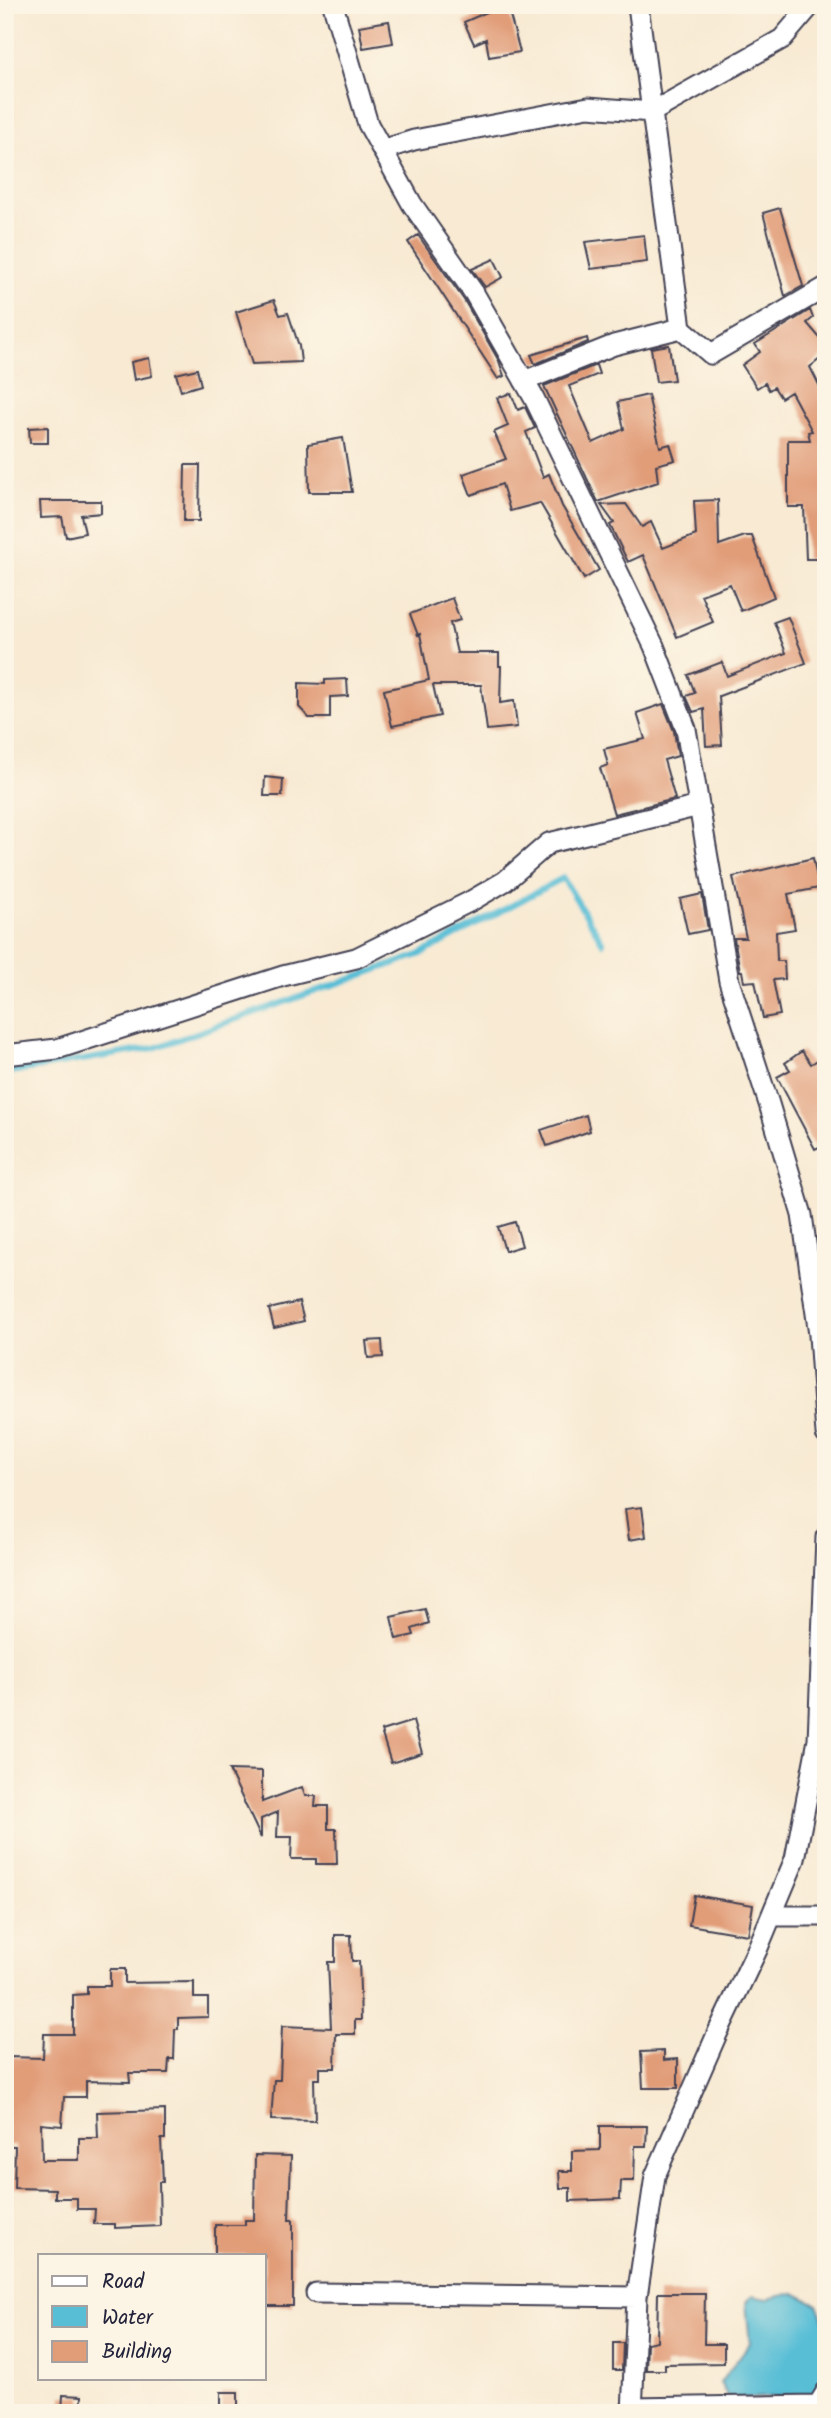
<svg xmlns="http://www.w3.org/2000/svg" width="831" height="2418" viewBox="0 0 831 2418" font-family="Kalam,sans-serif">
<style>
.water{fill:#58bed6;stroke:#3d7088;stroke-width:2}
.lines{fill:none;stroke-linecap:round;stroke-linejoin:round}
.stream{stroke:#58bed6;stroke-width:6}
.building{fill:#e19c78}
.minor-casing{stroke:#424052;stroke-width:23}
.minor{stroke:#fff;stroke-width:19}
</style>
<rect width="100%" height="100%" fill="#fcf5e5"/>
<filter id="ink" filterUnits="userSpaceOnUse"><feTurbulence type="fractalNoise" baseFrequency=".0143" numOctaves="2"/><feDisplacementMap in="SourceGraphic" scale="14" xChannelSelector="R" yChannelSelector="G"/><feConvolveMatrix kernelMatrix="1 2 1 2 8 2 1 2 1" color-interpolation-filters="sRGB"/></filter>
<filter id="wash" filterUnits="userSpaceOnUse"><feTurbulence type="fractalNoise" baseFrequency=".00686" numOctaves="4" result="noise"/><feDisplacementMap in="SourceGraphic" scale="28" xChannelSelector="R" yChannelSelector="G"/><feGaussianBlur stdDeviation="1.57" result="paint"/><feColorMatrix in="noise" values="0 0 0 0 0 0 0 0 0 0 0 0 0 0 0 0 0 1.4 0 .05"/><feComposite in="paint" operator="in"/></filter>
<g filter="url(#wash)">
<rect width="100%" height="100%" fill="#f8ead3"/>
<path class="water" d="M 794,2293 L 817,2304 L 826,2327 L 826,2381 L 815,2395 L 729,2399 L 720,2383 L 750,2343 L 746,2303 L 752,2296 L 767,2299 Z"/>
<g class="lines">
<path class="stream" d="M 5,1073 L 154,1048 L 419,955 L 563,878 L 603,943"/>
</g>
<g id="blocks">
<path class="building" d="M 508,8 L 520,52 L 489,57 L 486,39 L 474,44 L 464,22 L 487,12 Z
M 389,21 L 393,43 L 363,48 L 359,26 Z
M 780,208 L 803,286 L 785,296 L 763,213 Z
M 418,235 L 464,300 L 499,361 L 504,376 L 498,379 L 408,242 Z
M 644,235 L 647,262 L 591,269 L 585,242 Z
M 494,259 L 503,277 L 485,287 L 472,269 Z
M 274,300 L 280,315 L 288,313 L 299,346 L 301,362 L 252,364 L 236,312 Z
M 810,310 L 813,318 L 807,323 L 826,345 L 826,354 L 810,367 L 826,399 L 826,559 L 806,559 L 804,507 L 788,507 L 788,440 L 810,440 L 808,432 L 812,431 L 791,392 L 781,398 L 774,387 L 769,390 L 765,383 L 757,388 L 742,365 L 760,352 L 755,344 Z
M 587,338 L 588,342 L 535,364 L 531,355 Z
M 669,345 L 674,380 L 656,382 L 651,348 Z
M 149,358 L 152,376 L 134,380 L 131,362 Z
M 596,365 L 599,374 L 569,386 L 593,443 L 624,429 L 618,402 L 648,395 L 660,447 L 670,444 L 675,460 L 656,465 L 658,482 L 598,502 L 544,386 Z
M 197,369 L 201,385 L 181,391 L 176,374 Z
M 511,393 L 518,410 L 525,407 L 535,428 L 526,432 L 543,477 L 549,474 L 562,506 L 599,570 L 584,579 L 540,503 L 510,511 L 502,484 L 471,495 L 463,474 L 506,459 L 494,432 L 508,426 L 497,398 Z
M 48,427 L 48,443 L 30,443 L 29,428 Z
M 343,438 L 352,492 L 309,492 L 308,444 Z
M 185,465 L 200,465 L 199,521 L 184,521 Z
M 718,500 L 719,545 L 745,536 L 752,536 L 774,597 L 741,611 L 730,584 L 701,595 L 713,622 L 677,637 L 643,555 L 628,562 L 610,525 L 614,523 L 601,505 L 626,504 L 642,527 L 651,522 L 663,548 L 696,535 L 694,501 Z
M 40,501 L 101,501 L 101,513 L 81,515 L 85,533 L 66,537 L 62,517 L 41,518 Z
M 452,598 L 460,620 L 450,623 L 457,653 L 499,653 L 499,666 L 501,666 L 500,703 L 514,701 L 517,727 L 487,730 L 481,685 L 433,685 L 440,716 L 392,726 L 384,690 L 429,680 L 420,634 L 418,635 L 410,614 Z
M 788,617 L 806,663 L 719,696 L 722,745 L 706,746 L 704,709 L 693,712 L 686,696 L 695,693 L 688,675 L 722,662 L 727,676 L 786,653 L 774,622 Z
M 347,679 L 348,696 L 330,697 L 330,718 L 309,718 L 299,707 L 299,683 L 325,684 L 325,680 Z
M 663,704 L 674,731 L 678,756 L 664,760 L 675,799 L 614,814 L 600,768 L 608,765 L 604,749 L 645,739 L 637,713 Z
M 265,777 L 283,779 L 282,796 L 264,796 Z
M 813,858 L 819,888 L 788,894 L 795,929 L 776,932 L 777,961 L 784,961 L 785,979 L 773,980 L 780,1015 L 763,1018 L 755,981 L 744,982 L 742,971 L 740,971 L 734,938 L 746,938 L 733,877 Z
M 702,894 L 708,930 L 688,934 L 680,899 Z
M 802,1051 L 811,1064 L 826,1055 L 826,1144 L 815,1149 L 777,1077 L 790,1070 L 785,1063 Z
M 586,1115 L 590,1131 L 547,1146 L 541,1130 Z
M 515,1222 L 522,1246 L 505,1251 L 498,1227 Z
M 299,1302 L 304,1321 L 274,1328 L 269,1309 Z
M 382,1340 L 383,1357 L 368,1358 L 366,1341 Z
M 642,1507 L 646,1537 L 629,1540 L 625,1509 Z
M 425,1609 L 429,1623 L 412,1629 L 414,1635 L 396,1639 L 391,1617 Z
M 413,1721 L 422,1753 L 391,1763 L 381,1731 Z
M 229,1770 L 262,1771 L 262,1802 L 302,1787 L 305,1796 L 316,1796 L 315,1806 L 328,1806 L 328,1829 L 336,1829 L 337,1864 L 316,1864 L 316,1859 L 291,1859 L 292,1837 L 277,1837 L 278,1812 L 261,1819 L 261,1838 Z
M 694,1895 L 753,1905 L 748,1935 L 689,1925 Z
M 335,1935 L 351,1935 L 352,1961 L 359,1961 L 361,2020 L 355,2020 L 355,2034 L 336,2034 L 335,2068 L 320,2068 L 320,2079 L 314,2079 L 315,2121 L 271,2120 L 274,2080 L 280,2080 L 282,2026 L 331,2028 L 328,1962 L 335,1962 Z
M 110,1969 L 125,1969 L 125,1983 L 194,1982 L 194,1998 L 208,1998 L 208,2017 L 178,2018 L 178,2029 L 175,2029 L 174,2059 L 169,2059 L 168,2073 L 129,2073 L 130,2082 L 86,2081 L 86,2097 L 64,2097 L 62,2126 L 41,2124 L 42,2160 L 79,2160 L 79,2138 L 98,2138 L 97,2112 L 165,2110 L 165,2139 L 161,2139 L 163,2182 L 159,2182 L 160,2226 L 115,2228 L 115,2224 L 94,2224 L 95,2209 L 77,2209 L 77,2198 L 55,2198 L 55,2189 L 14,2188 L 15,2146 L 5,2146 L 5,2080 L 9,2080 L 9,2057 L 43,2058 L 44,2034 L 73,2034 L 73,1995 L 87,1994 L 87,1986 L 110,1986 Z
M 664,2051 L 664,2060 L 678,2059 L 678,2088 L 643,2088 L 641,2052 Z
M 600,2126 L 647,2126 L 646,2146 L 635,2146 L 634,2181 L 621,2181 L 620,2199 L 570,2201 L 570,2188 L 560,2188 L 559,2171 L 572,2171 L 572,2151 L 600,2150 Z
M 255,2155 L 291,2156 L 289,2220 L 293,2220 L 293,2306 L 264,2306 L 264,2255 L 215,2255 L 215,2225 L 245,2225 L 245,2220 L 254,2220 Z
M 658,2293 L 705,2293 L 704,2344 L 724,2344 L 724,2363 L 665,2364 L 665,2370 L 646,2370 L 647,2343 L 657,2341 Z
M 613,2343 L 623,2343 L 622,2370 L 613,2370 Z
M 221,2392 L 238,2392 L 238,2413 L 221,2413 Z
M 63,2395 L 82,2396 L 81,2412 L 62,2411 Z"/>
</g>
</g>
<g filter="url(#ink)">
<use href="#blocks" fill-opacity="0" stroke="#424052" stroke-width="2"/>
<g class="lines">
<g class="minor-casing">
<path id="minor" d="M 333,5 L 368,124 L 412,204 L 474,293 L 534,398 L 654,646 L 686,729 L 729,981 L 769,1104 L 802,1215 L 819,1335 L 826,1434
M 638,5 L 652,112 L 782,39 L 811,5
M 382,150 L 414,140 L 588,107 L 652,112 L 681,328
M 524,381 L 614,345 L 681,328 L 711,354 L 826,287
M 5,1055 L 57,1049 L 283,976 L 356,958 L 471,901 L 505,881 L 549,843 L 699,806
M 772,1916 L 826,1916
M 316,2293 L 637,2297
M 631,2408 L 818,2405 L 826,2392
M 632,2413 L 637,2297 L 655,2176 L 717,2034 L 757,1950 L 795,1859 L 818,1740 L 826,1537"/>
</g>
<use href="#minor" class="minor"/>
</g>
</g>
<rect width="831" height="2418" fill="none" stroke="#fcf5e5" stroke-width="28"/>
<rect x="38" y="2254" width="228" height="126" fill="#fcf5e5" stroke="#a5a1a1" stroke-width="2"/>
<rect x="52" y="2276" width="35" height="10" fill="#ffffff" stroke="#a5a1a1" stroke-width="2"/>
<text x="102" y="2288" font-size="21" fill="#22223b">Road</text>
<rect x="52" y="2306" width="35" height="21" fill="#58bed6" stroke="#a5a1a1" stroke-width="2"/>
<text x="102" y="2324" font-size="21" fill="#22223b">Water</text>
<rect x="52" y="2341" width="35" height="21" fill="#e19c78" stroke="#a5a1a1" stroke-width="2"/>
<text x="102" y="2358" font-size="21" fill="#22223b">Building</text>
</svg>
